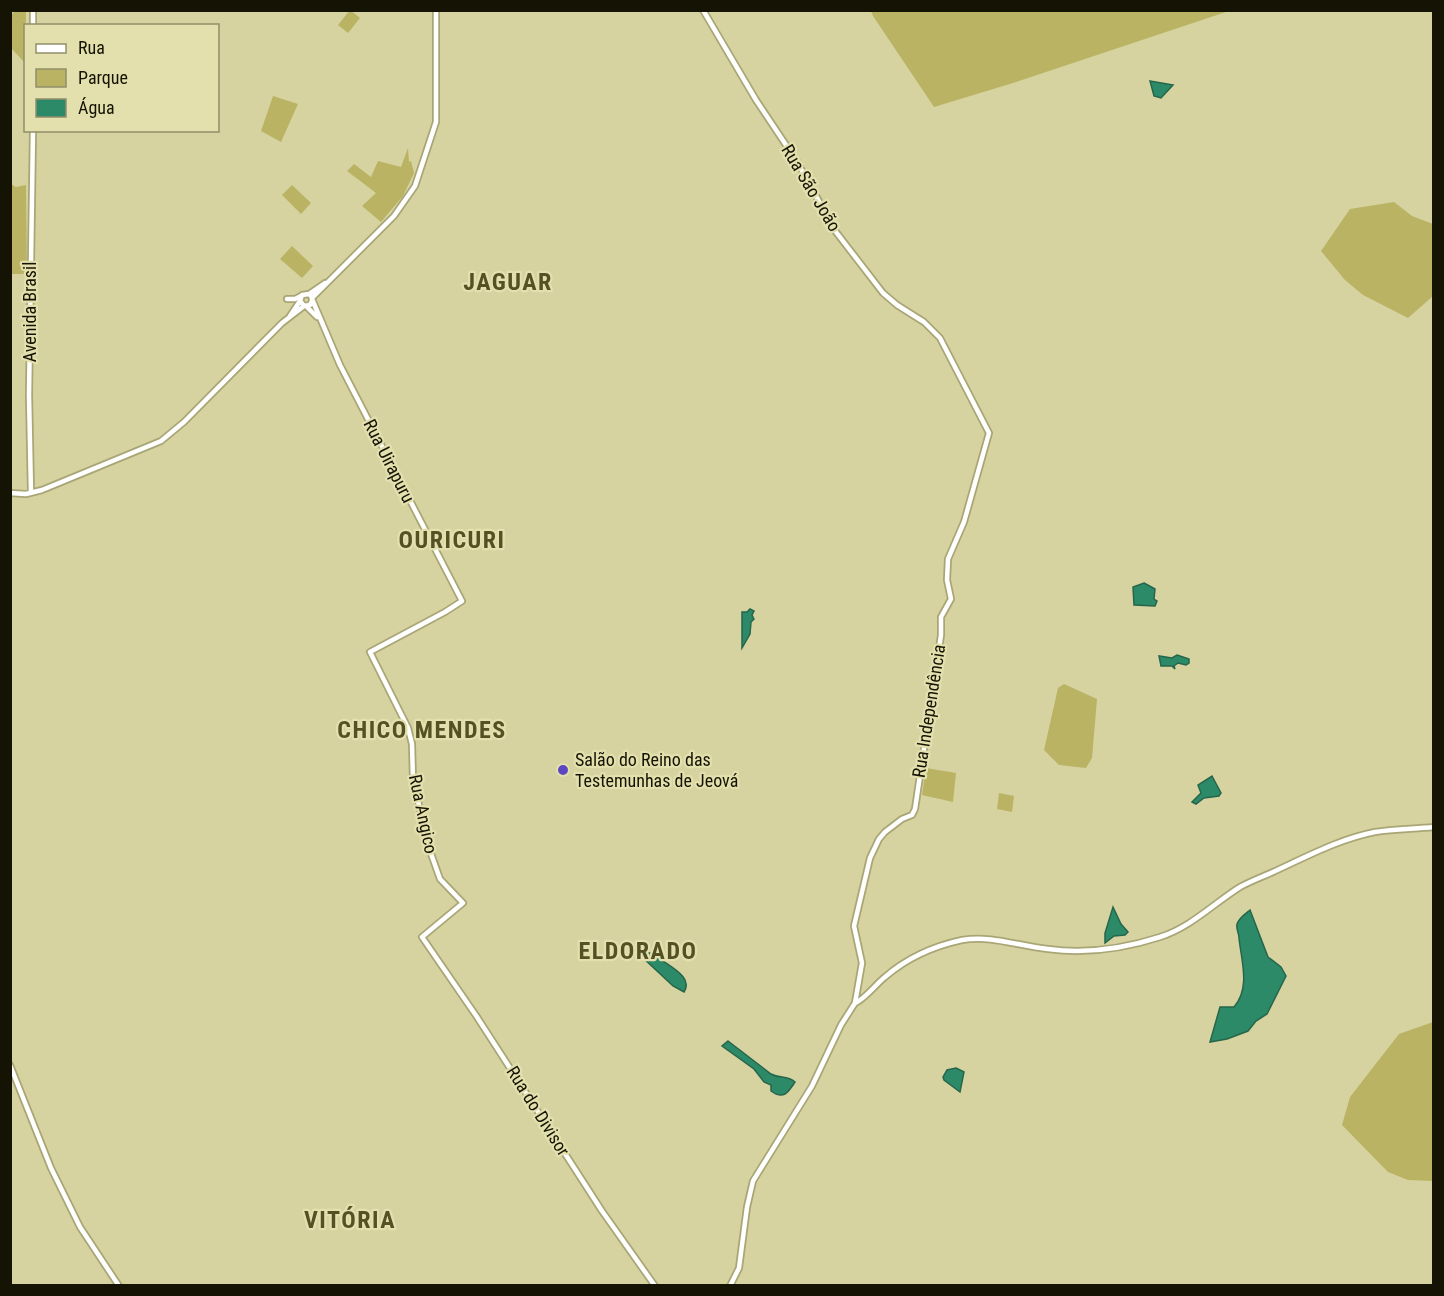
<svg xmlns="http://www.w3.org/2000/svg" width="1444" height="1296" viewBox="0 0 1444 1296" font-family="'Roboto Condensed',sans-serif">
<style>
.green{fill:#b9b363}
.water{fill:#2d8a68;stroke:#26664a;stroke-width:1.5}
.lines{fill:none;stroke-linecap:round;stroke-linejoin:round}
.secondary-casing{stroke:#a9a676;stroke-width:8}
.secondary{stroke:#fff;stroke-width:4.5}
.poi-dot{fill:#5b48c0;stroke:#e3e0ae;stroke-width:2}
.labels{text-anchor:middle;stroke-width:4.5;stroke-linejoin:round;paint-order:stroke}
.street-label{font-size:18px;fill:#151303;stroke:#e3e0ae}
.poi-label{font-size:18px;fill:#151303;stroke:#e3e0ae;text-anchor:start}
.district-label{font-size:24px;font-weight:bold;letter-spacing:1.5px;fill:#555124;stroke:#e3e0ae}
</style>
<rect width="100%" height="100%" fill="#d6d3a1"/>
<path class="green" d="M 350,10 L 360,18 L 348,33 L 338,25 Z
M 15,11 L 26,11 L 25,63 L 11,48 L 11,15 Z
M 871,11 L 871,10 L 1229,11 L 1013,83 L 934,107 L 873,16 Z
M 273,96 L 298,104 L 281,142 L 261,131 Z
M 408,148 L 409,162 L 411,161 L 414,173 L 403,196 L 381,222 L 362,206 L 376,193 L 347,171 L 354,164 L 371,177 L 378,161 L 401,167 Z
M 11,184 L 16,187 L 26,185 L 27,274 L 11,274 Z
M 292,185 L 311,203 L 301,214 L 282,195 Z
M 1394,202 L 1412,216 L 1433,224 L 1433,296 L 1408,318 L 1363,295 L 1345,280 L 1321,251 L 1350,209 Z
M 292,246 L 313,266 L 302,278 L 280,259 Z
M 1064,684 L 1097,699 L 1092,758 L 1086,768 L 1059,765 L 1044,750 L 1058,688 Z
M 926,768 L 956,773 L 953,802 L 922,795 Z
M 999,793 L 1014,796 L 1012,812 L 997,809 Z
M 1433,1022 L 1433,1181 L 1408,1180 L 1388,1172 L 1342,1125 L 1350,1097 L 1399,1034 Z"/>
<path class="water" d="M 1150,81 L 1173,85 L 1161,98 L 1154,96 Z
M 1144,583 L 1155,589 L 1154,599 L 1157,601 L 1155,606 L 1134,605 L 1133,587 Z
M 750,609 L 754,611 L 752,615 L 754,619 L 751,622 L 750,634 L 742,648 L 742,612 L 747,612 Z
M 1177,655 L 1189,659 L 1189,663 L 1186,665 L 1178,663 L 1174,666 L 1175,669 L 1172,666 L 1161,666 L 1159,656 L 1172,658 Z
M 1212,776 L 1221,793 L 1219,796 L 1204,798 L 1196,804 L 1192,802 L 1201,793 L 1198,785 Z
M 1113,907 L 1121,924 L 1128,932 L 1125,935 L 1114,936 L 1105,943 L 1105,933 Z
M 1250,910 L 1268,957 L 1281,967 L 1286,976 L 1267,1014 L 1256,1021 L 1248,1031 L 1227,1039 L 1210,1042 L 1220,1007 L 1234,1007 C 1251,988 1241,959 1239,938 C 1239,933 1236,930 1237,924 C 1239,918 1245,914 1250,910 Z
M 641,953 L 653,953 C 664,965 695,975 684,992 L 673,986 L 640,955 Z
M 728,1041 L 771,1074 C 780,1079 787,1075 795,1082 C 788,1093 783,1100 771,1091 L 771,1085 L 764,1082 L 754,1069 L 722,1046 Z
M 956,1068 L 964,1072 L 960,1092 L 944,1080 L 943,1077 L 947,1070 Z"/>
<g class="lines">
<g class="secondary-casing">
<path id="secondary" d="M 703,10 L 756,100 L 796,160 L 836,232 L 883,293 L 897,305 L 924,322 L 940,338 L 989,433 L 964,522 L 948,559 L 947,580 L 951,599 L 941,617 L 941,635 L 915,809 L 912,815 L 902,819 L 885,832 L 879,839 L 870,858 L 854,926 L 862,963 L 855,1003 L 841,1025 L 812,1086 L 753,1181 L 747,1207 L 739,1268 L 730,1286
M 33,26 L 33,10
M 309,294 L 312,297 L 312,301 L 310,305 L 304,306 L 300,301 L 302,295 L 309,294 L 325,283
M 312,298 L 394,216 L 415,186 L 436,122 L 436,10
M 287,299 L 295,299 L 301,296
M 312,299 L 340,365 L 462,601 L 445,612 L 370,652 L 408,728 L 412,744 L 413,780 L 429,848 L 440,879 L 463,903 L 422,937 L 477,1017 L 602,1211 L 655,1286
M 306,306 L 317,317
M 290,316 L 300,301
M 10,493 L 26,494 L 42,490 L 161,441 L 184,422 L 282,323 L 304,306
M 31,493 L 29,395 L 33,130
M 855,1003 C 864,1000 876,984 885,977 C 907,958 934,946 962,940 C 992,935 1018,946 1048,949 C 1086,954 1123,949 1160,937 C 1191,927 1213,904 1240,887 C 1251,881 1262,877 1273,872 C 1306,857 1339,839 1375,832 C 1394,829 1414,829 1434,827
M 10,1065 L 51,1168 L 80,1227 L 119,1286"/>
</g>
<use href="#secondary" class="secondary"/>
</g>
<circle class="poi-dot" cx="563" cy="770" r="6"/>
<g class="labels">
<g class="street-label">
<text transform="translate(811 188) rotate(59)" y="6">Rua São João</text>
<text transform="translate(30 312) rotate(-90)" y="6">Avenida Brasil</text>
<text transform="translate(389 461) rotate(63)" y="6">Rua Uirapuru</text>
<text transform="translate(929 711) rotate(-81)" y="6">Rua Independência</text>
<text transform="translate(423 814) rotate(78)" y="6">Rua Angico</text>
<text transform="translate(538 1111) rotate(58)" y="6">Rua do Divisor</text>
</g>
<g class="poi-label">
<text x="575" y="766">Salão do Reino das<tspan x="575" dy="21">Testemunhas de Jeová</tspan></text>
</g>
<g class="district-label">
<text x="508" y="290">JAGUAR</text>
<text x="452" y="548">OURICURI</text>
<text x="422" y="738">CHICO MENDES</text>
<text x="638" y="959">ELDORADO</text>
<text x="350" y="1228">VITÓRIA</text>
</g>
</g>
<rect width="1444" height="1296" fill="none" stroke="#151303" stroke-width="24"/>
<rect x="24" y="24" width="195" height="108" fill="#e3e0ae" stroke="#918e6a" stroke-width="1.5"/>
<rect x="36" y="44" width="30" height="9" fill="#ffffff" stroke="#918e6a" stroke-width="1.5"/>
<text x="78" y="54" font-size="18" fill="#151303">Rua</text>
<rect x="36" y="69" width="30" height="18" fill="#b9b363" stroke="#918e6a" stroke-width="1.5"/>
<text x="78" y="84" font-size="18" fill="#151303">Parque</text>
<rect x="36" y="99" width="30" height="18" fill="#2d8a68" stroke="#918e6a" stroke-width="1.5"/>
<text x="78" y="114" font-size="18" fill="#151303">Água</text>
</svg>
